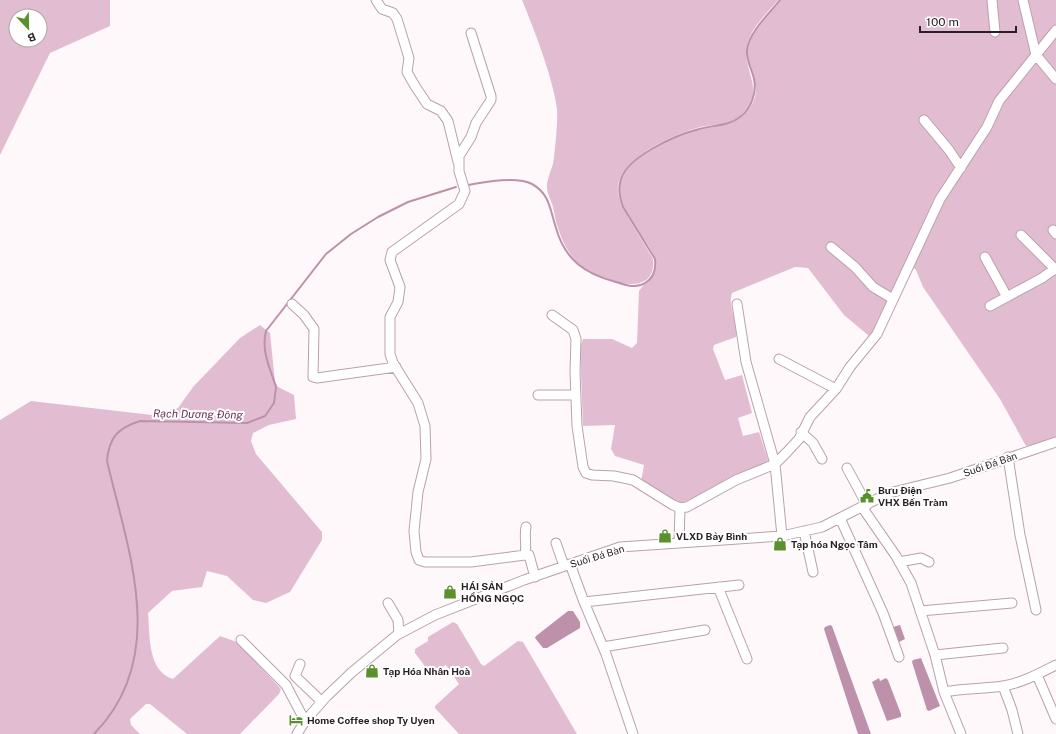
<svg xmlns="http://www.w3.org/2000/svg" width="1056" height="734" viewBox="0 0 1056 734" font-family="'Public Sans',sans-serif">
<style>
.green{fill:#e2bdd2;fill-rule:evenodd}
.water{fill:#bd91aa}
.lines{fill:none;stroke-linecap:round;stroke-linejoin:round}
.stream{stroke:#bd91aa;stroke-width:2}
.minor-casing{stroke:#baa0ae;stroke-width:11}
.minor{stroke:#fff;stroke-width:9}
.labels{text-anchor:middle;stroke-width:4;stroke-linejoin:round;paint-order:stroke}
.street-label{font-size:10px;fill:#291f24;stroke:#fff}
.poi-label{font-size:10px;font-weight:bold;fill:#291f24;stroke:#fff;text-anchor:start}
.water-label{font-size:11px;font-style:italic;fill:#693054;stroke:#fff}
</style>
<rect width="100%" height="100%" fill="#fef8fb"/>
<path class="green" d="M 0,0 L 110,0 L 110,26 L 50,53 L 0,155 ZM 16,16 L 40,16 L 40,40 L 16,40 Z
M 522,0 L 778,0 C 768,12 752,27 748,42 C 739,69 769,90 741,115 C 731,125 713,124 700,127 C 675,134 628,154 619,181 C 616,189 619,199 622,207 L 653,259 C 657,299 606,282 586,270 C 572,261 563,244 558,228 C 555,221 555,214 553,207 C 551,199 546,193 547,184 C 548,177 551,170 553,164 C 555,152 558,121 557,109 C 553,78 534,29 522,0 Z
M 781,0 L 1056,0 L 1056,437 L 1037,444 L 1026,446 L 1000,399 L 923,287 L 916,270 L 908,262 L 873,336 L 869,336 L 844,315 L 808,268 L 795,267 L 732,293 C 727,307 739,322 736,337 L 714,345 L 713,349 L 725,380 L 742,375 L 752,413 L 738,418 L 743,436 L 759,432 L 768,460 L 766,464 L 708,490 L 690,501 L 677,503 L 641,482 L 644,465 L 615,456 L 611,449 L 615,425 L 583,426 L 580,348 L 583,339 L 612,339 L 632,348 L 637,343 L 639,291 C 650,276 661,272 652,252 C 642,235 627,218 621,200 C 609,163 671,137 698,129 C 716,125 736,126 748,110 C 767,86 745,72 748,50 C 750,31 770,14 781,0 Z
M 260,325 L 270,333 L 275,382 L 278,387 L 294,395 L 296,419 L 269,425 L 253,433 L 251,441 L 256,454 L 322,532 L 322,540 L 290,592 L 266,603 L 253,600 L 227,576 L 207,571 L 202,587 L 172,591 L 148,613 C 150,634 147,671 173,679 L 220,636 L 237,642 L 281,689 L 279,694 L 240,734 L 187,734 L 150,704 L 146,704 L 130,719 L 131,725 L 140,734 L 0,734 L 0,420 L 31,401 L 152,415 L 178,408 L 193,387 L 240,338 Z
M 453,622 L 457,624 L 481,664 L 484,666 L 518,641 L 523,642 L 577,734 L 459,734 L 435,708 L 435,706 L 459,684 L 446,665 L 434,672 L 430,673 L 415,653 L 415,649 L 428,641 L 428,637 Z"/>
<path class="water" d="M 568,611 L 573,611 L 580,622 L 580,628 L 547,648 L 543,648 L 535,638 L 536,636 Z
M 830,625 L 832,626 L 871,734 L 858,734 L 824,629 L 825,627 Z
M 900,625 L 905,639 L 899,642 L 893,627 Z
M 921,658 L 940,706 L 929,711 L 927,710 L 912,662 L 913,660 Z
M 879,678 L 880,681 L 886,678 L 888,680 L 901,714 L 901,717 L 887,721 L 872,682 Z"/>
<g class="lines">
<path class="stream" d="M 468,185 C 485,182 517,176 532,184 C 550,194 550,210 556,228 C 565,260 585,274 616,282 C 625,285 636,289 645,283 C 654,278 656,268 655,259 L 623,207 C 620,199 618,192 620,183 C 624,157 676,135 699,129 C 713,125 729,126 740,117 C 751,109 757,93 754,79 C 752,69 746,61 747,50 C 749,32 769,14 780,0
M 94,734 C 170,657 128,551 107,461 C 109,437 118,428 140,421 L 247,423 L 265,416 L 274,403 L 276,387 C 270,368 261,351 266,331 L 326,254 L 351,234 L 378,217 L 408,202 L 456,187"/>
<g class="minor-casing">
<path id="minor" d="M 376,0 L 382,9 L 393,13 L 397,19 L 409,58 L 407,72 L 415,86 L 427,104 L 441,111 L 448,121 L 458,162
M 992,0 L 995,32
M 1023,0 L 1036,55 L 1056,79
M 471,33 L 491,96 L 491,100 L 476,123 L 471,137 L 459,156 L 459,171 L 465,191 L 459,204 L 392,252 L 390,260 L 400,287 L 398,302 L 390,317 L 390,354 L 393,363 L 418,403 L 425,426 L 426,459 L 418,492 L 414,531 L 416,552 L 419,560 L 425,562 L 471,562 L 525,555 L 529,555 L 535,577
M 924,120 L 949,150 L 961,168
M 1053,230 L 1056,234
M 1021,235 L 1056,270
M 831,247 L 855,267 L 873,287 L 893,299
M 985,257 L 1007,297
M 292,304 L 304,315 L 314,329 L 313,377 L 317,378 L 396,367
M 737,304 L 746,362 L 775,464 L 782,536
M 990,306 L 1042,278 L 1056,268
M 552,315 L 573,330 L 576,339 L 575,372 L 577,426 L 583,467 L 586,473 L 592,475 L 614,476 L 633,480 L 673,505 L 680,508 L 687,507 L 736,480 L 775,464 L 787,452 L 799,439 L 810,417 L 836,389 L 850,367 L 877,334 L 940,199 L 987,127 L 999,101 L 1056,30
M 779,359 L 836,389
M 538,395 L 576,395
M 801,432 L 813,443 L 822,459
M 1008,457 L 1020,535 L 1036,610
M 847,468 L 867,505
M 862,507 L 896,556 L 911,583 L 935,655 L 944,692 L 961,734
M 840,518 L 883,613 L 899,657
M 804,531 L 813,572
M 556,543 L 564,566
M 679,543 L 680,508
M 525,555 C 527,544 524,537 526,527
M 899,562 L 921,558 L 929,562
M 570,564 L 584,602 L 606,654 L 633,734
M 718,587 L 747,659
M 584,602 L 739,585
M 388,603 L 398,620 L 399,634
M 920,611 L 1012,603
M 241,640 L 286,685 L 305,721
M 603,647 L 705,630
M 935,655 L 1003,648
M 300,664 L 295,676 L 321,701
M 1037,675 L 1056,719
M 1003,686 L 1012,710 L 1018,734
M 944,692 C 964,688 983,689 1003,686 C 1022,683 1040,673 1056,665
M 297,734 L 305,721 L 326,697 L 351,673 L 397,635 L 435,615 L 524,580 L 620,547 L 782,536 L 822,527 L 889,493 L 950,478 L 1056,442"/>
</g>
<use href="#minor" class="minor"/>
</g>
<defs>
<g id="civic-bare" transform="scale(1.08)"><path d="M-.6-6.5H3V-4.5H.6V-3L4-1V1h2V6H-6V1h2V-1L-.6-3ZM-1.2 2.5V6h2.4V2.5Z" fill="#5a912c" stroke="#fff" stroke-width="2.5" paint-order="stroke"/></g>
<g id="shop-bare" transform="scale(1.08)"><path d="M-5-2.5h2.3a2.7 3.5 0 0 1 5.4 0H5L5.5 6h-11ZM-1.5-2.5h3a1.5 2.3 0 0 0-3 0Z" fill="#5a912c" stroke="#fff" stroke-width="2.5" paint-order="stroke"/></g>
<g id="hotel-bare" transform="scale(1.08)"><path d="M-6-4.5h1.5V1H6V5H4.5V3h-9V5H-6ZM-4 0a1.8 1.8 0 1 1 3.6 0ZM.5 0V-2.5h3Q6-2.5 6 0Z" fill="#5a912c" stroke="#fff" stroke-width="2.5" paint-order="stroke"/></g>
</defs>
<g fill-rule="evenodd">
<use href="#civic-bare" x="867" y="496"/>
<use href="#shop-bare" x="665" y="536"/>
<use href="#shop-bare" x="780" y="544"/>
<use href="#shop-bare" x="450" y="592"/>
<use href="#shop-bare" x="372" y="671"/>
<use href="#hotel-bare" x="296" y="720"/>
</g>
<g class="labels">
<g class="street-label">
<text transform="translate(990 464) rotate(-19)" y="4">Suối Đá Bàn</text>
<text transform="translate(597 556) rotate(-17)" y="4">Suối Đá Bàn</text>
</g>
<g class="poi-label">
<text x="878" y="494">Bưu Điện<tspan x="878" dy="12">VHX Bến Tràm</tspan></text>
<text x="676" y="540">VLXD Bảy Bình</text>
<text x="791" y="548">Tạp hóa Ngọc Tâm</text>
<text x="461" y="590">HÁI SẢN<tspan x="461" dy="12">HỒNG NGỌC</tspan></text>
<text x="383" y="675">Tạp Hóa Nhân Hoà</text>
<text x="307" y="724">Home Coffee shop Ty Uyen</text>
</g>
<g class="water-label">
<text transform="translate(198 414) rotate(1)" y="4">Rạch Dương Đông</text>
</g>
</g>
<g transform="translate(28 28) rotate(158)"><circle r="19" fill="#ffffff" stroke="#a9a5a7"/>
<path d="M0-3L7 15L0 10L-7 15Z" fill="#5a912c"/>
<text y="-6" font-size="11" font-weight="bold" text-anchor="middle" fill="#291f24">B</text>
</g>
<path d="M920 26v6h96v-6" fill="none" stroke="#291f24" stroke-width="2"/>
<text x="926" y="26" font-size="12" fill="#291f24" stroke="#ffffff" stroke-width="3" paint-order="stroke">100 m</text>
</svg>
